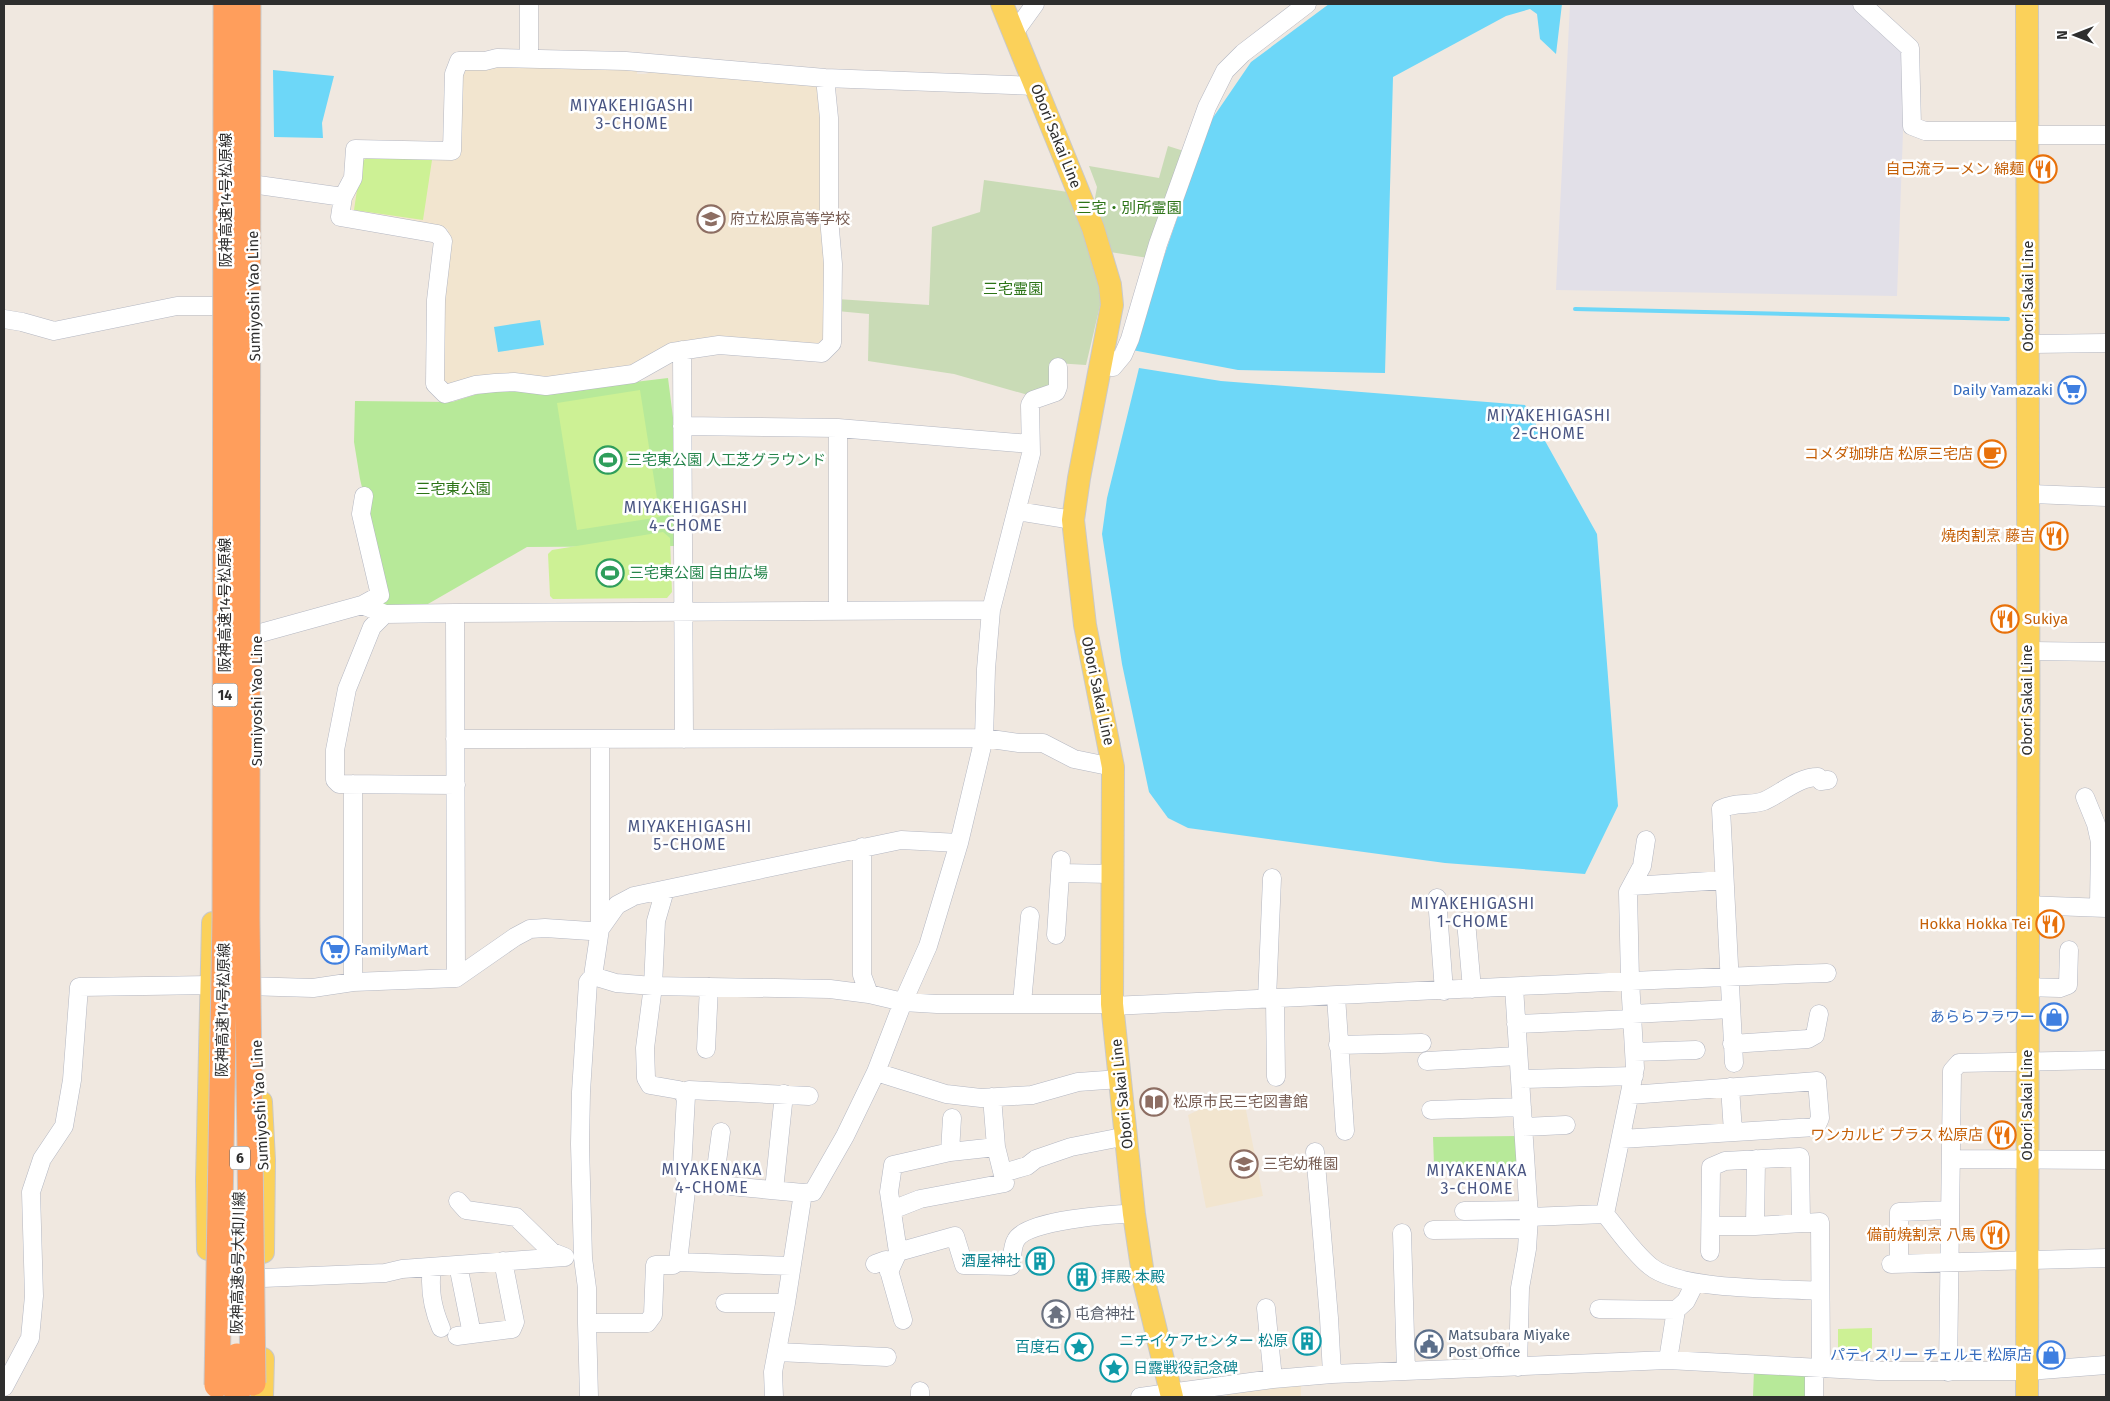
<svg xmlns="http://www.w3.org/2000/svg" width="2110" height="1401" viewBox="0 0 2110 1401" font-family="'Fira Sans','Noto Sans JP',sans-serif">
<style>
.industrial{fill:#e2e0e8}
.education{fill:#f2e5cf}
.green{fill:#b7e999}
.cemetery{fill:#c9dbb6}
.pitch{fill:#cdf195}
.water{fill:#6dd7f8}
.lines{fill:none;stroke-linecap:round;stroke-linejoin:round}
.stream{stroke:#6dd7f8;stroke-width:4}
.minor-casing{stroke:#b4b7c2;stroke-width:19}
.major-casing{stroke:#c9c9c9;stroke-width:24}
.minor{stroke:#fff;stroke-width:18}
.major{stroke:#fbd15a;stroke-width:22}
.highway-bridge-casing{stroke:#c9c9c9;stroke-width:27;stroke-linecap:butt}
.highway-bridge{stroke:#ff9e5c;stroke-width:25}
.labels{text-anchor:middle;stroke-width:5;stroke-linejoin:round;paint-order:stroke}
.shield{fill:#fff;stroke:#6d6d6d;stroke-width:1}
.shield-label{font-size:14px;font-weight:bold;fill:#2e2e2e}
.street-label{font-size:15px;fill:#2e2e2e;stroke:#fff}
.food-label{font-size:15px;fill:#c56008;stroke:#fff;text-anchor:end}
.park-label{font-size:15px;fill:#2c7316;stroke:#fff}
.education-label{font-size:15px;fill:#785e54;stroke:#fff;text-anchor:start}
.shop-label{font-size:15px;fill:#366cbe;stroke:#fff;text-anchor:end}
.leisure-label{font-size:15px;fill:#27864d;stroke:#fff;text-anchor:start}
.culture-label{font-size:15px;fill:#0d838f;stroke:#fff;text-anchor:end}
.worship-label{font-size:15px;fill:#5b616d;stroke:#fff;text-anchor:start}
.service-label{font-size:15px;fill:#4e5e75;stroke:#fff;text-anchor:start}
.neighbourhood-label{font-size:16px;letter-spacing:1px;fill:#4a5683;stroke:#fff}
</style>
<rect width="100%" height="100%" fill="#f0e8e0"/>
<path class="industrial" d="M 1570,4 L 1855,4 L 1906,50 L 1897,296 L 1556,290 Z"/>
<path class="education" d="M 463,64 L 637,65 L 637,74 L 646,74 L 655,70 L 821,82 L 827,338 L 816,347 L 717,339 L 665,346 L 634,366 L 530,380 L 448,385 L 440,377 L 442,291 L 448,229 L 353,212 L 347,200 L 359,161 L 366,155 L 456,157 Z
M 1243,1095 L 1263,1196 L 1206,1208 L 1188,1115 L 1220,1100 Z
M 1301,1382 L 1301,1397 L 1227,1397 L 1226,1389 Z"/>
<path class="green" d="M 668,378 L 677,449 L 676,546 L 527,547 L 421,608 L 399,610 L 370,604 L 388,595 L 360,479 L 354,442 L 355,401 L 452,402 L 487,391 L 506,389 L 543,393 Z
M 1517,1136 L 1518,1164 L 1434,1165 L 1433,1137 Z
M 1754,1370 L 1808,1373 L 1808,1396 L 1753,1396 Z"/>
<path class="cemetery" d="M 1168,146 L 1187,152 L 1148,258 L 1110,252 L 1093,209 L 1097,187 L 1089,166 L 1159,178 Z
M 984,180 L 1068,192 L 1095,255 L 1103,293 L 1086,365 L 1055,363 L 1053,386 L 1028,395 L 954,374 L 868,361 L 869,314 L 837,311 L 837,299 L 929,305 L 932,227 L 980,212 Z"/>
<path class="pitch" d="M 367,157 L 432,160 L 423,220 L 354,210 L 361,163 Z
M 640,390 L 660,517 L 577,530 L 557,403 Z
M 663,532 L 670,538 L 672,592 L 667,598 L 553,599 L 550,596 L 548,554 L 552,550 Z
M 1872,1328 L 1872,1352 L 1838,1352 L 1838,1329 Z"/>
<path class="water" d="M 1329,4 L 1562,4 L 1556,54 L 1540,39 L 1537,14 L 1530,9 L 1506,16 L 1393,77 L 1385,373 L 1238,370 L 1132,350 L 1210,122 L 1251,62 Z
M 273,70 L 334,76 L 322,123 L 323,138 L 274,137 Z
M 540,320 L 544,345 L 498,352 L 494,327 Z
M 1139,368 L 1221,381 L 1525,405 L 1597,534 L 1618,806 L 1585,874 L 1445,863 L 1188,828 L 1168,818 L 1149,792 L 1122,664 L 1102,534 L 1107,498 Z"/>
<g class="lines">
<path class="stream" d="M 1575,309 L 2008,319"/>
<g class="minor-casing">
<path id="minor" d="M 1862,4 L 1910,48 L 1912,126 L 1925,131 L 2027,131
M 1014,33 L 1035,4
M 529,59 L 529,4
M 2027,135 L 2106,135
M 237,184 L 252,184 L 343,197 L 340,217 L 438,234 L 443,241 L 436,300 L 435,384 L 445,394 L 475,385 L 495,383 L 514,382 L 546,386 L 633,374 L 672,352 L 719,345 L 822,353 L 832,343 L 833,264 L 829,218 L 829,118 L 825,78
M 343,197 L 353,178 L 355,149 L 452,151 L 454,74 L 459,61 L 485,61 L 497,58 L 626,61 L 825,78 L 1035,86
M 4,319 L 22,322 L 54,331 L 177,306 L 216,306
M 2028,344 L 2106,343
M 682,350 L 684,739
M 1100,365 L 1113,367 L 1123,355 L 1130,339 L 1158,244 L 1207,107 L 1225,71 L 1243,53 L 1307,4
M 682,426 L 838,428 L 1030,444
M 838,428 L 838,611
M 2029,494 L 2106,497
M 1017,511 L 1073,520
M 362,605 L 385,614 L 455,613 L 456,978
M 455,613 L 991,610
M 385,614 L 372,627 L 347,689 L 335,750 L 335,780 L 339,784 L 456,785
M 238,634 L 257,634 L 362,605 L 380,595 L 361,514 L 364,496
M 2027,651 L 2106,652
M 455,739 L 984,738 L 1019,743 L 1043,743 L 1074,759 L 1113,767
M 2085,797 L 2096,824 L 2100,842 L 2099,906
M 862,847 L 862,975 L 869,994
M 1060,873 L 1112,874
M 1632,886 L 1724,880
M 1437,898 L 1444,991
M 2027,905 L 2106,908
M 1466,921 L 1472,989
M 1056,935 L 1061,860
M 593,976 L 616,983 L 653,986 L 830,989 L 869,994 L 903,1002 L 937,1004 L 1112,1004
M 353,982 L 353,784
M 1514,987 L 1529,1217 L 1527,1249 L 1520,1288 L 1518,1367
M 2027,987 L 2060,988 L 2068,985 L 2069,950
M 1336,996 L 1345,1131
M 1267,999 L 1272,878
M 1275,999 L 1276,1077
M 1022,1003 L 1030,916
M 1112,1006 C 1351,995 1589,981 1827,973
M 1632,1014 L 1731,1009
M 1516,1024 L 1632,1019
M 1732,1044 L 1808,1039 L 1815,1035 L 1819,1014
M 1338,1045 L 1422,1043
M 706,1049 L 709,987
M 1634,1052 L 1696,1050
M 1427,1061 L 1518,1056
M 1734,1063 L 1721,809 C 1733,802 1751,806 1764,801 C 1782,793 1798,777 1818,777 L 1821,781 L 1828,780
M 876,1072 L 946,1094 L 981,1098 L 1032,1095 L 1078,1082 L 1120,1079
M 1520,1079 L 1634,1076
M 1730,1087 L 1733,1132
M 682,1093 L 689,1090 L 809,1096
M 1431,1110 L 1522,1107
M 1523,1127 L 1566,1125
M 1621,1139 L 1816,1127 L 1820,1118 L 1817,1081 L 1630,1095
M 950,1152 L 952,1118
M 1315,1152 L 1329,1318 L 1332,1374
M 1951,1159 L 2106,1160
M 1003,1173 L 1027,1166 L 1036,1159 L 1071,1147 L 1127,1136
M 687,1182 L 803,1193 L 813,1192 L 845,1136 L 876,1072 L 903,1002 L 928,946 L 959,843 L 984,738 L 986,669 L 991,610 L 1031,454 L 1030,405 L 1033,400 L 1056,392 L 1058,387 L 1058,367
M 714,1184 L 721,1132
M 774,1190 L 784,1094
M 458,1201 L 466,1210 L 516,1217 L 552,1252 L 565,1257
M 892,1210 L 920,1199 L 1005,1183 L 996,1147 L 992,1097
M 1464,1211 L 1528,1210
M 1605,1214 C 1619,1231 1633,1252 1650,1266 C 1680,1291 1779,1288 1819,1291
M 1529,1217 L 1605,1214 L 1635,1068 L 1630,980 L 1628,892 L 1642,866 L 1646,840
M 1711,1226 L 1755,1226 L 1820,1222 L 1821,1369
M 1755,1226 L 1756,1159
M 1433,1230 L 1528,1229
M 1402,1233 L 1406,1371
M 898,1252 L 955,1236 L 964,1265 L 1011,1266 C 1012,1259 1012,1246 1016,1240 C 1026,1220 1112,1214 1134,1214
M 1710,1252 L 1711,1167 L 1725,1161 L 1800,1157 L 1801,1223
M 678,1262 L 791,1266
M 875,1264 L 886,1260 L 903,1320
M 1891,1264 L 2106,1258
M 1899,1264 L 1899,1212 L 1950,1210
M 458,1265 L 472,1334
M 432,1267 C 429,1289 432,1307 441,1328
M 889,1272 L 898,1252 L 889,1192 L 893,1165 L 950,1152 L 996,1147
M 263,1278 L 385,1273 L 402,1269 L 564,1257
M 725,1303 L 786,1303
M 1266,1308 L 1273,1379
M 1599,1309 L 1676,1310
M 587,1323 L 587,1288 L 583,1258 L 580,1144 L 581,1092 L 588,982 L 593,976 L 600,929 L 600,739
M 457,1336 L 512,1329 L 515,1322 L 503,1261
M 777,1352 L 887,1357
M 1668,1360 L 1676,1310 L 1686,1301 L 1695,1283
M 1814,1368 L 1814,1397
M 1948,1372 L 1952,1071 L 1959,1063 L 2106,1060
M 4,1387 L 30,1338 L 34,1296 L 31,1192 L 42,1159 L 64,1126 L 72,1080 L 79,987 L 211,985 L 313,988 L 353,982 L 456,978 L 515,937 L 530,929 L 545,928 L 590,931 L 600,929 L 617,905 L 634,896 L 901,840 L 959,843
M 920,1391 L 920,1397
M 589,1397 L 587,1323 L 647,1323 L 653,1315 L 655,1265 L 673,1265 L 678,1262 L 687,1182 L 682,1170 L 686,1096 L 679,1090 L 650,1085 L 646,1078 L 645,1048 L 653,986 L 656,921 L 665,890
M 774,1397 L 773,1372 L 786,1303 L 803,1193
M 1140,1397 L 1273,1379 L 1332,1374 L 1668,1360 L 1878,1371 L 2027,1371 L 2106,1365"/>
</g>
<g class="major-casing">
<path id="major" d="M 1002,4 L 1093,228 L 1110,285 L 1112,305 L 1079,478 L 1073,520 L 1085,625 L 1113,767 L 1112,1004 L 1134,1214 L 1144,1281 L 1172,1397
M 2027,4 C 2029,468 2029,933 2027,1397
M 261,1102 L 264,1160 L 263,1252
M 208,1249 L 207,1180 L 213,923
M 262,1397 L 263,1359"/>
</g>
<use href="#minor" class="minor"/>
<use href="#major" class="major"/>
<g class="highway-bridge-casing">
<path id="highway-bridge" d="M 248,4 L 247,919 L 253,1383
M 217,1385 L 225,918 L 226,4
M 237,1397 L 237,1356"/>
</g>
<use href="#highway-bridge" class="highway-bridge"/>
</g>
<defs>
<g id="restaurant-ring" transform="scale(1.4375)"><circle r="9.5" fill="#fff" stroke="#e8710a" stroke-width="1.5"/><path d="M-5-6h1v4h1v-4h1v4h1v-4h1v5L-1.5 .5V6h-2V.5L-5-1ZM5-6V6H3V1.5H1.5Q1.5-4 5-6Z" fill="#e8710a"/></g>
<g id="school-ring" transform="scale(1.4375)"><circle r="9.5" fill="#fff" stroke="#8d6e63" stroke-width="1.5"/><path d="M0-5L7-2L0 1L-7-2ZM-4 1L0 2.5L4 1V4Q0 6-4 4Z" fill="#8d6e63"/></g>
<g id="supermarket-ring" transform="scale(1.4375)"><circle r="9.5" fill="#fff" stroke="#3f7fe0" stroke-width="1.5"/><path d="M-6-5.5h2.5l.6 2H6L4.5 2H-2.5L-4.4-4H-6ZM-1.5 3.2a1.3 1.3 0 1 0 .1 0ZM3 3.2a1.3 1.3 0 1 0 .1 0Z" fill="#3f7fe0"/></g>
<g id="cafe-ring" transform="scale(1.4375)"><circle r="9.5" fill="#fff" stroke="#e8710a" stroke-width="1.5"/><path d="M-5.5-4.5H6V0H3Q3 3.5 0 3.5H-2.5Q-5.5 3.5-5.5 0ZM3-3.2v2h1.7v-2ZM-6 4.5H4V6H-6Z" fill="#e8710a"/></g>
<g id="stadium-ring" transform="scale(1.4375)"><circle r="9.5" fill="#fff" stroke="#2e9e5b" stroke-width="1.5"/><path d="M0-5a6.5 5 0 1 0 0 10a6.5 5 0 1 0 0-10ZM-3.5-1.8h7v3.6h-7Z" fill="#2e9e5b"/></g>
<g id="shop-ring" transform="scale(1.4375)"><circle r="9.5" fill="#fff" stroke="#3f7fe0" stroke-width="1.5"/><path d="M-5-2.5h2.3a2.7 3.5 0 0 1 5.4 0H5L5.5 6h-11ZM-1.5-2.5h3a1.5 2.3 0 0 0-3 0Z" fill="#3f7fe0"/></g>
<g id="library-ring" transform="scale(1.4375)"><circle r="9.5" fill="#fff" stroke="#8d6e63" stroke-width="1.5"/><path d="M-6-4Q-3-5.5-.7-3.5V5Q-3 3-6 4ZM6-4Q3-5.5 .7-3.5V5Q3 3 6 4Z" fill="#8d6e63"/></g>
<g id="building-ring" transform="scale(1.4375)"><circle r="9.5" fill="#fff" stroke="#0f9aa8" stroke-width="1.5"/><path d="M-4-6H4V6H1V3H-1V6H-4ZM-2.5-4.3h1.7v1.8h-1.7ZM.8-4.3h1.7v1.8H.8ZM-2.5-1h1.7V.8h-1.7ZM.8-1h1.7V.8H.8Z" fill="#0f9aa8"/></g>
<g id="temple-ring" transform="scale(1.4375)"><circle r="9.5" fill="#fff" stroke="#6b7280" stroke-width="1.5"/><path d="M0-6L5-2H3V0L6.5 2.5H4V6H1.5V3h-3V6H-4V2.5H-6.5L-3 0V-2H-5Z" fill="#6b7280"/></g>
<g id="civic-ring" transform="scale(1.4375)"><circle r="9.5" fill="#fff" stroke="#5c6f8a" stroke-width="1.5"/><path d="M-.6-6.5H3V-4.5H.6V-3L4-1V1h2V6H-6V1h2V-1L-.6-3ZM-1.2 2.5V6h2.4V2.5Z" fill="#5c6f8a"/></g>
<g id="sight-ring" transform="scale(1.4375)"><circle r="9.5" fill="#fff" stroke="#0f9aa8" stroke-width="1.5"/><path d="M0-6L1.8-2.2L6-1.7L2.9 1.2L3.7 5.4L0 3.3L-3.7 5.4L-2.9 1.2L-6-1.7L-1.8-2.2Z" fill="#0f9aa8"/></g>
</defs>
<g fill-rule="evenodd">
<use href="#restaurant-ring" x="2043" y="169"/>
<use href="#school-ring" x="711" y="219"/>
<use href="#supermarket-ring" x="2072" y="390"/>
<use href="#cafe-ring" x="1992" y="454"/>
<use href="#stadium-ring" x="608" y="460"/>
<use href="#restaurant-ring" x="2054" y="536"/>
<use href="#stadium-ring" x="610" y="573"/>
<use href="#restaurant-ring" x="2005" y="619"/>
<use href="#restaurant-ring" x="2050" y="924"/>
<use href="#supermarket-ring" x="335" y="950"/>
<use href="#shop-ring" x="2054" y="1017"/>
<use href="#library-ring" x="1154" y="1102"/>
<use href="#restaurant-ring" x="2002" y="1135"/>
<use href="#school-ring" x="1244" y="1164"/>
<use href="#restaurant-ring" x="1995" y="1235"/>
<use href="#building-ring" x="1040" y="1261"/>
<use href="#building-ring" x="1082" y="1277"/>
<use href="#temple-ring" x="1056" y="1314"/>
<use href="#building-ring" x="1307" y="1341"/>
<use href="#civic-ring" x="1429" y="1344"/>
<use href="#sight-ring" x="1079" y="1347"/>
<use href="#shop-ring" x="2051" y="1355"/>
<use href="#sight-ring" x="1114" y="1368"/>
</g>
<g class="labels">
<g class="shield">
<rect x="212.5" y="683.5" width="25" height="23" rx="4"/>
<rect x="230" y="1146.5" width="20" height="23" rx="4"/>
</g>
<g class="shield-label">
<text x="225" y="700">14</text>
<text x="240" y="1163">6</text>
</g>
<g class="street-label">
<text transform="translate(1056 136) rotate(68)" y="5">Obori Sakai Line</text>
<text transform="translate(226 200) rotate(-90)" y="5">阪神高速14号松原線</text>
<text transform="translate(254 296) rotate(-91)" y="5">Sumiyoshi Yao Line</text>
<text transform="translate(2028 296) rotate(-90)" y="5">Obori Sakai Line</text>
<text transform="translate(225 605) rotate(-90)" y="5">阪神高速14号松原線</text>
<text transform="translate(1098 691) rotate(78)" y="5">Obori Sakai Line</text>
<text transform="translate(2027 700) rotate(-90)" y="5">Obori Sakai Line</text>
<text transform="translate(257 701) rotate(-90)" y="5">Sumiyoshi Yao Line</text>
<text transform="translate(223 1010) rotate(-89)" y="5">阪神高速14号松原線</text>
<text transform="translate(1122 1094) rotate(-96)" y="5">Obori Sakai Line</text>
<text transform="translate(260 1105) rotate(-93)" y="5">Sumiyoshi Yao Line</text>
<text transform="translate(2027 1105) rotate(-90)" y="5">Obori Sakai Line</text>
<text transform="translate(238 1263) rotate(-89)" y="5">阪神高速6号大和川線</text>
</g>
<g class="food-label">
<text x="2024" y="174">自己流ラーメン 綿麺</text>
<text x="1973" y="459">コメダ珈琲店 松原三宅店</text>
<text x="2035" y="541">焼肉割烹 藤吉</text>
<text x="2024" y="624" text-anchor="start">Sukiya</text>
<text x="2031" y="929">Hokka Hokka Tei</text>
<text x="1983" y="1140">ワンカルビ プラス 松原店</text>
<text x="1976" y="1240">備前焼割烹 八馬</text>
</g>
<g class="park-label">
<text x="1129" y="213">三宅・別所霊園</text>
<text x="1013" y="294">三宅霊園</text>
<text x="453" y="494">三宅東公園</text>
</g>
<g class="education-label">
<text x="730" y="224">府立松原高等学校</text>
<text x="1173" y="1107">松原市民三宅図書館</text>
<text x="1263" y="1169">三宅幼稚園</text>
</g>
<g class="shop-label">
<text x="2053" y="395">Daily Yamazaki</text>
<text x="354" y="955" text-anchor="start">FamilyMart</text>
<text x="2035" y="1022">あららフラワー</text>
<text x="2032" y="1360">パティスリー チェルモ 松原店</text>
</g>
<g class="leisure-label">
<text x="627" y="465">三宅東公園 人工芝グラウンド</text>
<text x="629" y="578">三宅東公園 自由広場</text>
</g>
<g class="culture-label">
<text x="1021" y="1266">酒屋神社</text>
<text x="1101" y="1282" text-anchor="start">拝殿 本殿</text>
<text x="1288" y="1346">ニチイケアセンター 松原</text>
<text x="1060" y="1352">百度石</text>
<text x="1133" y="1373" text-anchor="start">日露戦役記念碑</text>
</g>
<g class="worship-label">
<text x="1075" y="1319">屯倉神社</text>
</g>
<g class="service-label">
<text x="1448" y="1340">Matsubara Miyake<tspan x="1448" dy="17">Post Office</tspan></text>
</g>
<g class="neighbourhood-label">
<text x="632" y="111">MIYAKEHIGASHI<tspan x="632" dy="18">3-CHOME</tspan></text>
<text x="1549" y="421">MIYAKEHIGASHI<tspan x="1549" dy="18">2-CHOME</tspan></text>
<text x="686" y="513">MIYAKEHIGASHI<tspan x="686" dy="18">4-CHOME</tspan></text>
<text x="690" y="832">MIYAKEHIGASHI<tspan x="690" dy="18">5-CHOME</tspan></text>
<text x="1473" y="909">MIYAKEHIGASHI<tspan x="1473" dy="18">1-CHOME</tspan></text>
<text x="712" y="1175">MIYAKENAKA<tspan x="712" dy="18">4-CHOME</tspan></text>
<text x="1477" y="1176">MIYAKENAKA<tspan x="1477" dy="18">3-CHOME</tspan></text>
</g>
</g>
<rect width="2110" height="1401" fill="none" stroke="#2e2e2e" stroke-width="10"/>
<g transform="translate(2075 35) rotate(270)" stroke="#ffffff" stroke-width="4" paint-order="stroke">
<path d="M0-4L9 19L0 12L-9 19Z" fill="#2e2e2e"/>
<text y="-8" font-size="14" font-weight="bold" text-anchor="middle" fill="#2e2e2e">N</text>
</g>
</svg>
